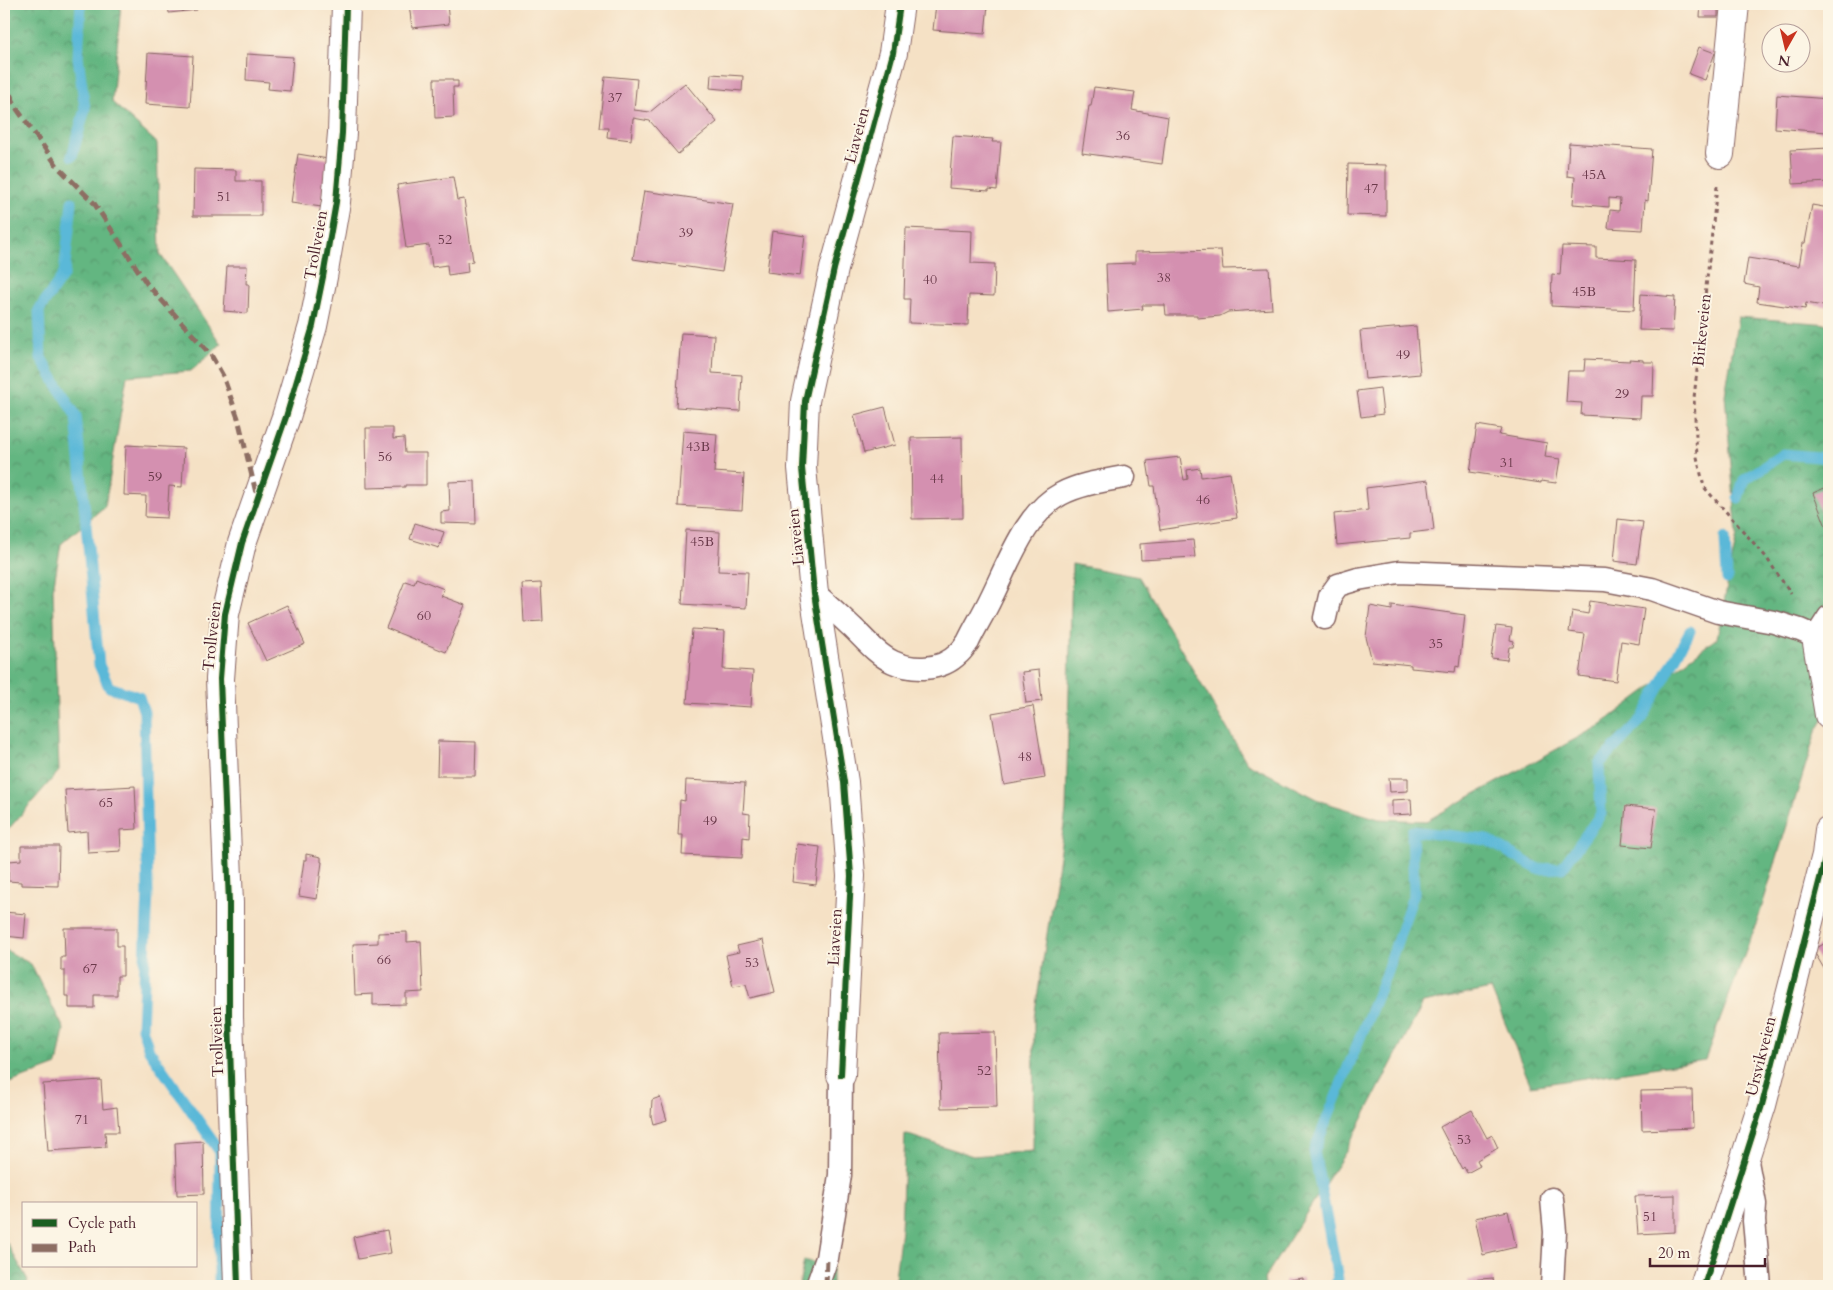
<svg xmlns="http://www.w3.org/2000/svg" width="1833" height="1290" viewBox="0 0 1833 1290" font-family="Cardo,serif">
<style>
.forest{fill:url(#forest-crowns);stroke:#576a56}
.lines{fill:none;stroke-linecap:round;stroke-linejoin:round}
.stream{stroke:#5ab8d8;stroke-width:11}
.building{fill:#d490b0}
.service-casing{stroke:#866361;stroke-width:25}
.minor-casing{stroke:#866361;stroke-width:30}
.path{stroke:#866361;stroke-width:3;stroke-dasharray:4 4;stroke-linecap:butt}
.service{stroke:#fff;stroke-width:22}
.minor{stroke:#fff;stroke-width:28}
.quiet{stroke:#8d6e63;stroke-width:5;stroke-dasharray:10 5;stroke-linecap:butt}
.cycleway-casing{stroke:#fcf5e5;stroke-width:9}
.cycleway{stroke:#1b5e20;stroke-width:6}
.labels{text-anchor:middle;stroke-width:4;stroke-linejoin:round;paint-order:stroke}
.number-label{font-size:14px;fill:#6c3b4c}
.street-label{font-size:16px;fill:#4a1f2b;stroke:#fcf5e5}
</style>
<defs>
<pattern id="forest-crowns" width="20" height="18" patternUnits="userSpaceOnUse" patternTransform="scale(1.25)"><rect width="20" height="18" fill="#64b681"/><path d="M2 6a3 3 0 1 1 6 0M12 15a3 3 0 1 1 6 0" fill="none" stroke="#54936a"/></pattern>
</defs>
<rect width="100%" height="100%" fill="#fcf5e5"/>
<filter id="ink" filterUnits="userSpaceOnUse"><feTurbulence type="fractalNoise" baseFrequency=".02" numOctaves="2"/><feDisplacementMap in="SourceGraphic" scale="10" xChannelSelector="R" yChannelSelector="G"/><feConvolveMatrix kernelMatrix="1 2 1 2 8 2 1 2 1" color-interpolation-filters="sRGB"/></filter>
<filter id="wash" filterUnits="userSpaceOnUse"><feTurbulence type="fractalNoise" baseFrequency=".0096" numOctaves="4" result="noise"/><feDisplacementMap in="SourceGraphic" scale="20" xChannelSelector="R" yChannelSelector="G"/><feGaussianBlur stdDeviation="1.12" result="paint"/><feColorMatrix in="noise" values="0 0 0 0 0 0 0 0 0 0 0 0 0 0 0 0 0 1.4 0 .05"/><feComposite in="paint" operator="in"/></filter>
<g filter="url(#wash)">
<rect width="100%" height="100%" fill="#f5e1c5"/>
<path class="forest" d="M 4,4 L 121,4 L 112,102 L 157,143 L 160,254 L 221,344 L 191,371 L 127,376 L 105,506 L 61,544 L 53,589 L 59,771 L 6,832 L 4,843 Z
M 1738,317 L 1829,324 L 1829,710 L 1816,732 L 1758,919 L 1705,1060 L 1531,1086 L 1491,989 L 1423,1003 L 1345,1153 L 1264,1279 L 1265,1286 L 894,1286 L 901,1229 L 905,1134 L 973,1156 L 1033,1151 L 1034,1018 L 1066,811 L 1072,564 L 1139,577 L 1247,763 L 1323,802 L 1379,819 L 1426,821 L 1599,726 L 1717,638 L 1737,535 L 1725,395 Z
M 4,949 L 31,964 L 64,1029 L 57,1065 L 4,1085 Z
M 4,1238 L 28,1280 L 27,1286 L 4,1286 Z
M 804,1260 L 832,1267 L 832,1286 L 799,1286 Z"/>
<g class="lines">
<path class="stream" d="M 72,156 L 85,109 L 78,57 L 81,4
M 72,202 L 64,274 L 39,310 L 41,358 L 76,416 L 99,665 L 109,687 L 139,697 L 144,712 L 148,893 L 142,1028 L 149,1050 L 220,1152 L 219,1286
M 1738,498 L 1744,480 L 1783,454 L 1829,458
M 1725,538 L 1727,579
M 1335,1286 L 1338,1279 L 1314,1151 L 1385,976 L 1414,893 L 1412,831 L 1487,840 L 1538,869 L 1562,868 L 1601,814 L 1599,764 L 1642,719 L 1690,631"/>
</g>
<g id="blocks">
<path class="building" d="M 168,4 L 197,4 L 197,10 L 169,13 Z
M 409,4 L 447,4 L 449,24 L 412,28 Z
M 936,4 L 988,4 L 985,34 L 933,30 Z
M 1701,4 L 1718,4 L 1718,17 L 1700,17 Z
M 1699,47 L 1715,53 L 1705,80 L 1689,74 Z
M 148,53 L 193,56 L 190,107 L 145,104 Z
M 247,54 L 293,57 L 290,91 L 268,89 L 269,82 L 246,80 Z
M 711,74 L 743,76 L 742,91 L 710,88 Z
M 605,76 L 637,79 L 634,110 L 650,112 L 685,83 L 717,122 L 678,154 L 650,121 L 633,118 L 631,140 L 607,137 L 608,128 L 599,128 Z
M 434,79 L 452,79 L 452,81 L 458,81 L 458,87 L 453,87 L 454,117 L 435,118 Z
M 1094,87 L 1135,92 L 1132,110 L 1168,117 L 1162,164 L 1082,153 L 1089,106 L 1091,106 Z
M 1777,95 L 1829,99 L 1827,132 L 1775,128 Z
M 953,136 L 993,139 L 992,142 L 1001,142 L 997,190 L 989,189 L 989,191 L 949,188 Z
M 1569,143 L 1652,149 L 1648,201 L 1645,200 L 1643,230 L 1608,228 L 1610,210 L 1619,211 L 1620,199 L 1609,198 L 1609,207 L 1573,204 L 1575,177 L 1567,176 Z
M 1829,148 L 1829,182 L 1793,184 L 1791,150 Z
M 298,154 L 328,159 L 322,207 L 291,203 Z
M 1348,164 L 1386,165 L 1386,216 L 1347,215 Z
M 194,169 L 236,170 L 236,181 L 261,181 L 261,216 L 193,216 Z
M 453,177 L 457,200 L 464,199 L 473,261 L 467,262 L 468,272 L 448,275 L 447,265 L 432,267 L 429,245 L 406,248 L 397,185 Z
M 644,191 L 733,204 L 722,272 L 633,259 Z
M 1812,205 L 1829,208 L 1829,307 L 1806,303 L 1805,309 L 1757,302 L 1759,287 L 1744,284 L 1748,258 L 1799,266 L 1803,243 L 1805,243 Z
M 906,228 L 972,231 L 971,263 L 995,264 L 994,296 L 969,295 L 968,325 L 909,323 L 910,299 L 904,299 Z
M 772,231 L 805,236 L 800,276 L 767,272 Z
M 1562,246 L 1596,247 L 1596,258 L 1636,260 L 1634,310 L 1551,306 L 1552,274 L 1560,275 Z
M 1221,250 L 1223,269 L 1269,268 L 1272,309 L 1228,312 L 1220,316 L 1197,318 L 1197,315 L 1166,315 L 1165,305 L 1142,305 L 1143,309 L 1108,312 L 1106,264 L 1135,263 L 1135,252 Z
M 227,266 L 247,266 L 246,284 L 249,284 L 248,313 L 224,311 Z
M 1641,294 L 1675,297 L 1673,331 L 1639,330 Z
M 1416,326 L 1420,374 L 1365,379 L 1360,331 Z
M 681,333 L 714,335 L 712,373 L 742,375 L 740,411 L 676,407 Z
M 1585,359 L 1630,361 L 1629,359 L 1643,360 L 1643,362 L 1654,362 L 1653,396 L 1641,396 L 1640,418 L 1581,415 L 1582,403 L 1566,402 L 1568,371 L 1584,371 Z
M 1380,388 L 1383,414 L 1361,417 L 1357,391 Z
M 885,407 L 895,445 L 864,453 L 854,415 Z
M 1477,425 L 1501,429 L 1499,435 L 1547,443 L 1545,457 L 1560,459 L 1556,483 L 1541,481 L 1541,483 L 1470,472 Z
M 366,428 L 393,428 L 393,439 L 404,438 L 405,453 L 426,453 L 426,485 L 405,485 L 405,487 L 367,488 Z
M 683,431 L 717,434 L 714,472 L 744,474 L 742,510 L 678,506 Z
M 962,437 L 963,518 L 912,519 L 911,438 Z
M 126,445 L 184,448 L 182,487 L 169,486 L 167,518 L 145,517 L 146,496 L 124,495 Z
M 1180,457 L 1184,480 L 1188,479 L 1187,470 L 1200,468 L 1201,477 L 1230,473 L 1237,518 L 1160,530 L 1154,486 L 1151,486 L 1147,461 Z
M 1428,480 L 1434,530 L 1410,533 L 1410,538 L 1337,545 L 1334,514 L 1368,510 L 1366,488 Z
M 475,481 L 476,524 L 441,523 L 441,512 L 450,511 L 449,482 Z
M 1829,486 L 1829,528 L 1827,529 L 1813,493 Z
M 1618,519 L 1643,522 L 1637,564 L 1614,561 Z
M 415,523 L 444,532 L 439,548 L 410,539 Z
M 686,530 L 720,532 L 718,571 L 748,572 L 746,608 L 682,604 Z
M 1193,540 L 1195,557 L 1141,560 L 1140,544 Z
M 416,578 L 444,589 L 441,596 L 465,605 L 446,652 L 386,628 L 405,581 L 414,584 Z
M 541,583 L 543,621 L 524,622 L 522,584 Z
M 1590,601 L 1644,609 L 1639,644 L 1621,641 L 1616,681 L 1579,676 L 1585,634 L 1569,632 L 1572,611 L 1588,614 Z
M 287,605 L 305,644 L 266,661 L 248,623 Z
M 1392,605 L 1465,615 L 1459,667 L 1456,666 L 1455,672 L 1411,668 L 1411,665 L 1372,661 L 1366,637 L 1370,606 L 1392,610 Z
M 1496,626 L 1512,628 L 1510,640 L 1514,641 L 1513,647 L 1509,647 L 1507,660 L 1491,658 Z
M 692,629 L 725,631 L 723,669 L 753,671 L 751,707 L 687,703 Z
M 1039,670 L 1042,701 L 1026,703 L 1022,672 Z
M 1033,706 L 1045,778 L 1004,785 L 992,713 Z
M 438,741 L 476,742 L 475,776 L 437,776 Z
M 1389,778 L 1408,778 L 1408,791 L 1390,792 Z
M 686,780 L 745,783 L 743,813 L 750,814 L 749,838 L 743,837 L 742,858 L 682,855 L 683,835 L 678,835 L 680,800 L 685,801 Z
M 135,786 L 137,829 L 120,830 L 121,851 L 88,853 L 87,831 L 68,833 L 65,790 Z
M 1411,799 L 1412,814 L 1392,815 L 1392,800 Z
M 1626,806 L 1656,809 L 1651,848 L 1622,845 Z
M 797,844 L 820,847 L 816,885 L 793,882 Z
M 21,846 L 59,846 L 58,886 L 21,885 L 21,882 L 8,881 L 9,861 L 21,860 Z
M 306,854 L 321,857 L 321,862 L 322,862 L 317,899 L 299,896 L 304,860 L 306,860 Z
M 4,912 L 26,914 L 24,938 L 4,936 Z
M 64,928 L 117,928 L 117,946 L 123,946 L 123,976 L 117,976 L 117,995 L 94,995 L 94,1008 L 69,1008 L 69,996 L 65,996 L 65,971 L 61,971 L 61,957 L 65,957 Z
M 407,932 L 407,942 L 421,941 L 423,992 L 406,993 L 406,1004 L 373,1005 L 373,994 L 355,995 L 353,944 L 378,943 L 378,933 Z
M 763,940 L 775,992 L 750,998 L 746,984 L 733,986 L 726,955 L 739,952 L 737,946 Z
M 1829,941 L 1829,977 L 1813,950 Z
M 995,1032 L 997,1107 L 941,1108 L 939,1033 Z
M 101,1080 L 103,1109 L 117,1107 L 119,1132 L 105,1132 L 106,1147 L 48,1151 L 43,1084 Z
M 1692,1090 L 1693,1128 L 1642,1130 L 1641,1091 Z
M 660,1097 L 667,1120 L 653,1124 L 651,1116 L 652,1100 Z
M 1472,1110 L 1487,1138 L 1492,1135 L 1498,1148 L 1477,1160 L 1480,1166 L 1467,1173 L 1464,1167 L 1462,1169 L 1440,1127 Z
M 203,1141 L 204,1194 L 177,1195 L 175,1143 Z
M 1675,1195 L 1675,1232 L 1638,1234 L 1635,1196 Z
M 1508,1211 L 1516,1247 L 1483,1255 L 1475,1218 Z
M 387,1230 L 391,1253 L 358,1259 L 353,1237 Z
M 1303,1278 L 1303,1284 L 1308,1284 L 1309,1286 L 1284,1286 L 1284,1281 Z
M 1493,1278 L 1494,1286 L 1469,1286 L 1468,1280 Z"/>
</g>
</g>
<g filter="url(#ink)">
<use href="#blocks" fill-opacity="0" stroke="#866361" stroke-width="1"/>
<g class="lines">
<g class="service-casing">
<path id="service" d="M 814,593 C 829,605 841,617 854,629 C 866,641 878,655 893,662 C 913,671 941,671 958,654 C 962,651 965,646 968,642 C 975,627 984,613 991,598 C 1008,564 1026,512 1061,494 C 1080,484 1103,481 1124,477
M 1325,618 L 1330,596 L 1338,585 L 1358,579 L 1399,572 L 1605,580 L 1652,589 L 1718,612 L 1774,622 L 1800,630 L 1816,637 L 1829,617
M 1746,1156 L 1755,1204 L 1754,1221 L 1760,1286
M 817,1286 L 827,1258 L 840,1175 L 841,1075
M 1552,1286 L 1555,1232 L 1552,1199"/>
</g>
<g class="minor-casing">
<path id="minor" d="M 1720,154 L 1735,4
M 1816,637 L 1829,715
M 841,1075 L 851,876 L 844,782 L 814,593 L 802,468 L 805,401 L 834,269 L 893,53 L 900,4
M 238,1286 L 229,1017 L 229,903 L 220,679 L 225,614 L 242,543 L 286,417 L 313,326 L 323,277 L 336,202 L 342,133 L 346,4
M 1704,1286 L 1762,1105 L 1826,855 L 1829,830"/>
</g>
<path class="path" d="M 1717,186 L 1694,398 L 1697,457 L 1704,487 L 1766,557 L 1791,594"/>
<use href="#service" class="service"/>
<use href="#minor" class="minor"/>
<path class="quiet" d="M 4,81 L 17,109 L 58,167 L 94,203 L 147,284 L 211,355 L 223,376 L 238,418 L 257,497
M 826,1286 L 827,1258"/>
<g class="cycleway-casing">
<path id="cycleway" d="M 841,1075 L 851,876 L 844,782 L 814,593 L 802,468 L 805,401 L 834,269 L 893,53 L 900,4
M 238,1286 L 229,1017 L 229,903 L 220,679 L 225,614 L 242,543 L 286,417 L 313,326 L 323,277 L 336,202 L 342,133 L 346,4
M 1704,1286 L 1762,1105 L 1826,855 L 1829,830"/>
</g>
<use href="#cycleway" class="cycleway"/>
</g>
</g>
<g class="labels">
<g class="number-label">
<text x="615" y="102">37</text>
<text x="1123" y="140">36</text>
<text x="1594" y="179">45A</text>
<text x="1371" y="193">47</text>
<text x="224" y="201">51</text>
<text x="686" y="237">39</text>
<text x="445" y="244">52</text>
<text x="1164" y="282">38</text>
<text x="930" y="284">40</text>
<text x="1584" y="296">45B</text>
<text x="1403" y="359">49</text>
<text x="1622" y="398">29</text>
<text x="698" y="451">43B</text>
<text x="385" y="461">56</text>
<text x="1507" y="467">31</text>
<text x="155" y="481">59</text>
<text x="937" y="483">44</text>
<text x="1203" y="504">46</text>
<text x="702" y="546">45B</text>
<text x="424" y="620">60</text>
<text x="1436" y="648">35</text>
<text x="1025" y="761">48</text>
<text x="106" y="807">65</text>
<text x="710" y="825">49</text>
<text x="384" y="964">66</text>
<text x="752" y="967">53</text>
<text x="90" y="973">67</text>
<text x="984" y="1075">52</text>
<text x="82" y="1124">71</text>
<text x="1464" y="1144">53</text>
<text x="1650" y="1221">51</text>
</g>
<g class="street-label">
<text transform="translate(856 135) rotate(-75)" y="6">Liaveien</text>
<text transform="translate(315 245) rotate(-80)" y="6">Trollveien</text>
<text transform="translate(1701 330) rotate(-84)" y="6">Birkeveien</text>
<text transform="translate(795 537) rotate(-96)" y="6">Liaveien</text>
<text transform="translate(211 636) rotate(-84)" y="6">Trollveien</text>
<text transform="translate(834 937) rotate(-87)" y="6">Liaveien</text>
<text transform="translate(216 1042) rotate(-92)" y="6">Trollveien</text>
<text transform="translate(1760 1056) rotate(-76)" y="6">Ursvikveien</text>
</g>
</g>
<rect width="1833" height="1290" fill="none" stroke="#fcf5e5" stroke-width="20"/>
<rect x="22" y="1202" width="175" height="65" fill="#fcf5e5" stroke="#b59f9b"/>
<rect x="32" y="1219" width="25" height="8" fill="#1b5e20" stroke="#b59f9b"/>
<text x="68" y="1228" font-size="15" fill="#4a1f2b">Cycle path</text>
<rect x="32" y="1244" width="25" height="8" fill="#8d6e63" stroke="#b59f9b"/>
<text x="68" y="1252" font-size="15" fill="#4a1f2b">Path</text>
<g transform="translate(1786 48) rotate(188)"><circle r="24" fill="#fcf5e5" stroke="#b59f9b"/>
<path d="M0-4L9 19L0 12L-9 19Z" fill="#c8321e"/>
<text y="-8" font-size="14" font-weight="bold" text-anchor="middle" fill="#4a1f2b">N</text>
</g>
<path d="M1650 1258v8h115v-8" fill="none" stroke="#4a1f2b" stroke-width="2.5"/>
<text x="1658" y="1258" font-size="15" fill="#4a1f2b" stroke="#fcf5e5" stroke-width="4" paint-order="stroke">20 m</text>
</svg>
